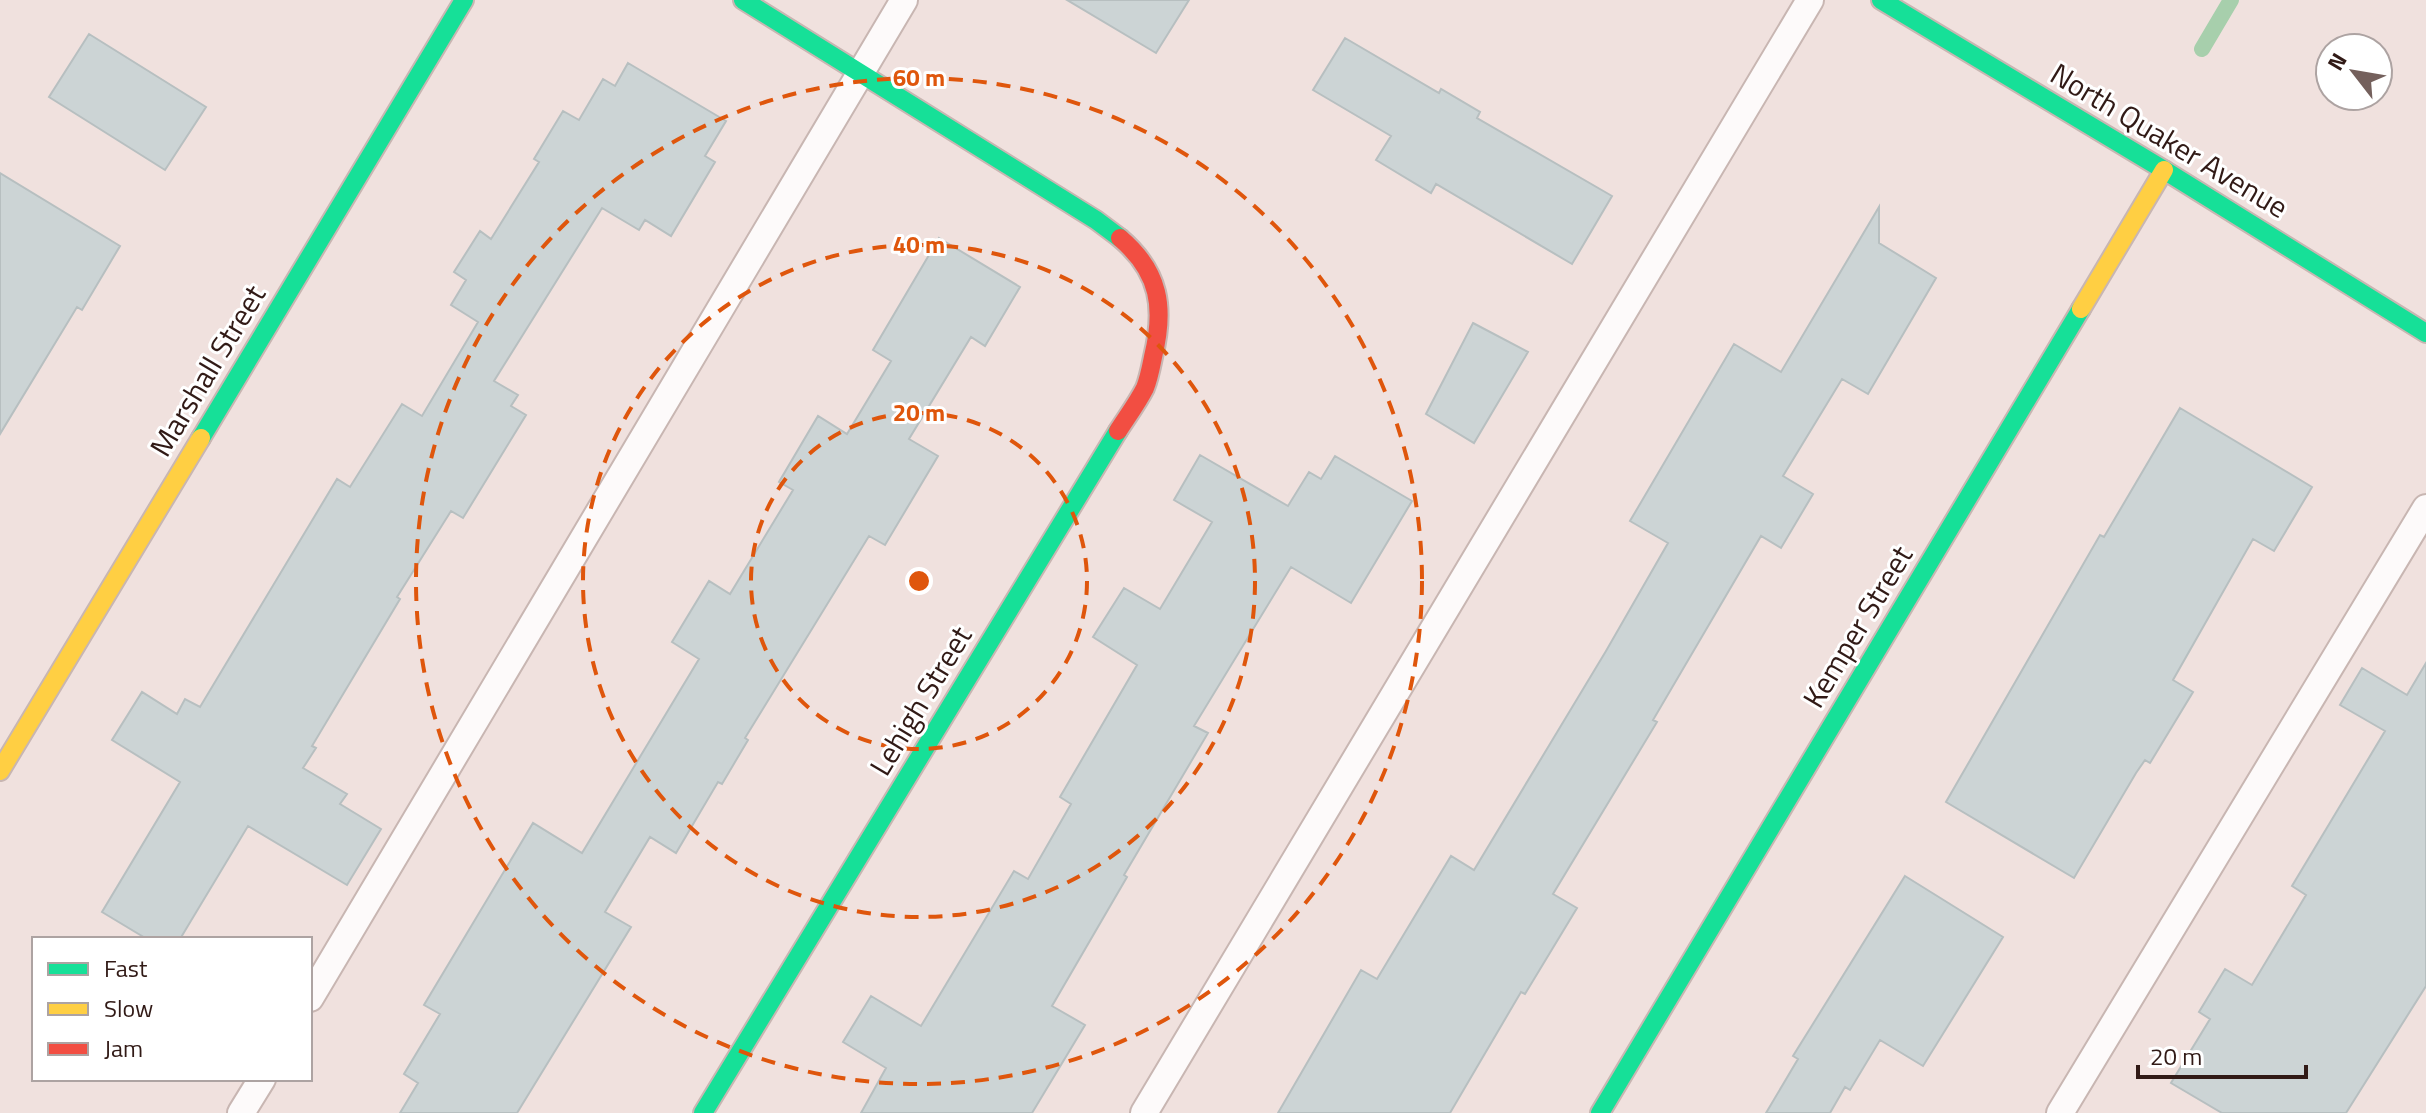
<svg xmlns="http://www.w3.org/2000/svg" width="2426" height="1113" viewBox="0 0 2426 1113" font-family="'Titillium Web',sans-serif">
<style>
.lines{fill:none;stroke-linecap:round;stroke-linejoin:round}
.stream{stroke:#a7cfac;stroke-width:16}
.building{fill:#ccd4d5;stroke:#b7bfc0;stroke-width:2}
.lane-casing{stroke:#c8b6b2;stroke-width:30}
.fast-casing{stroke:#c8b6b2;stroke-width:22}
.slow-casing{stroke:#c8b6b2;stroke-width:22}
.jam-casing{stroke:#c8b6b2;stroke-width:22}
.lane{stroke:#fdfafa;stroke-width:26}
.fast{stroke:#16e098;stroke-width:18}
.slow{stroke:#ffcf43;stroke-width:18}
.jam{stroke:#f24e42;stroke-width:18}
.ring{fill:none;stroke:#df560c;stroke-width:4;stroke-dasharray:14 10}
.labels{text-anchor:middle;stroke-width:6;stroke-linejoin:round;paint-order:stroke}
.street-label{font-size:30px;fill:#311a16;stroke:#fff}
.centre{fill:#df560c;stroke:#fff;stroke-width:4}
.ring-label{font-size:24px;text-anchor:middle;font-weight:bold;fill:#df560c;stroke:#fff;stroke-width:6;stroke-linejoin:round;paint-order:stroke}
</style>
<rect width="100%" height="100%" fill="#f0e1de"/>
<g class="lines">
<path class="stream" d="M 2202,49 L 2231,0"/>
</g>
<path class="building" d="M 1067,0 L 1189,0 L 1156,53 Z
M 89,34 L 206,107 L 165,170 L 49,97 Z
M 1345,38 L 1439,93 L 1441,89 L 1480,112 L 1477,118 L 1612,196 L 1572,264 L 1436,184 L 1431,193 L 1376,160 L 1391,136 L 1313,90 Z
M 628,63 L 726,121 L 705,156 L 715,162 L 671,236 L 645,220 L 639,230 L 602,208 L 494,381 L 518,395 L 511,406 L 526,415 L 463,518 L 451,511 L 397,597 L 400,599 L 312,746 L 316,748 L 303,768 L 347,794 L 340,804 L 381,829 L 347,885 L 248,826 L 180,939 L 147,939 L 102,912 L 180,782 L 112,740 L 142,692 L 177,714 L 185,699 L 200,707 L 337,479 L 350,487 L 402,404 L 422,416 L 478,322 L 451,305 L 466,280 L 454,272 L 480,231 L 491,239 L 539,162 L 534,159 L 563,111 L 579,120 L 603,79 L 615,86 Z
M 0,173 L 120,246 L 82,310 L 77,307 L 0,434 Z
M 1879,207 L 1879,243 L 1936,278 L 1868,394 L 1842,379 L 1783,476 L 1813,494 L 1781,548 L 1761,536 L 1653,720 L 1657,722 L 1553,894 L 1577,908 L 1525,994 L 1521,992 L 1450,1113 L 1278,1113 L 1361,970 L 1377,979 L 1451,856 L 1474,870 L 1606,651 L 1668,543 L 1630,521 L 1734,344 L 1781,372 Z
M 939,238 L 1020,287 L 985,346 L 971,337 L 909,439 L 938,456 L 885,545 L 869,536 L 745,738 L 748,740 L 722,784 L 718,782 L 676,853 L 650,837 L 605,912 L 631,927 L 517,1113 L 400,1113 L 418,1083 L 404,1074 L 440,1014 L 424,1005 L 533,823 L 582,853 L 699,659 L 672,642 L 709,581 L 730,594 L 793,490 L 779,482 L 818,416 L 847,434 L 891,361 L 873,350 Z
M 1473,323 L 1528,352 L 1474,443 L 1426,414 Z
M 2180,408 L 2312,487 L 2274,551 L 2253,539 L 2173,680 L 2193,692 L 2150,763 L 2145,760 L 2136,773 L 2074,878 L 1946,802 L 2100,535 L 2104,537 Z
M 1200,455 L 1288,506 L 1309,472 L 1321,479 L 1335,456 L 1412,501 L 1351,603 L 1291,567 L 1194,726 L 1208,733 L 1124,875 L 1127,877 L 1052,1006 L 1085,1025 L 1032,1113 L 861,1113 L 886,1068 L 843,1042 L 871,996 L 921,1026 L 1014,871 L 1028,879 L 1071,804 L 1060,797 L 1137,665 L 1093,637 L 1124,588 L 1160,609 L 1212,522 L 1174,500 Z
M 2426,663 L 2426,986 L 2346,1113 L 2222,1113 L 2171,1083 L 2210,1019 L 2199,1012 L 2225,969 L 2252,985 L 2306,895 L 2292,886 L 2385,731 L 2340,705 L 2362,668 L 2407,695 Z
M 1905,876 L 2003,937 L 1923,1066 L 1880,1040 L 1850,1090 L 1845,1087 L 1830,1113 L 1766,1113 L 1798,1059 L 1793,1056 Z"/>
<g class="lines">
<g class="lane-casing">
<path id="lane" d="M 310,998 L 904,0
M 241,1113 L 262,1079
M 1144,1113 L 1810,0
M 2060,1113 L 2426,508"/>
</g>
<g class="fast-casing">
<path id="fast" d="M 743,0 L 1096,220 L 1120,238
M 1881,0 L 2164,170 L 2426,333
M 201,438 L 464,0
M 703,1113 L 1118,431
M 1600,1113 L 2081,309"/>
</g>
<g class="slow-casing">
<path id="slow" d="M 2081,309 L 2164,170
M 0,771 L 201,438"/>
</g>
<g class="jam-casing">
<path id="jam" d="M 1118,431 C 1127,417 1138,402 1145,388 C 1149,378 1151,367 1153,357 C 1165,308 1160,272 1120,238"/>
</g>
<use href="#lane" class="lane"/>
<use href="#fast" class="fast"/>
<use href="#slow" class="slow"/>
<use href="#jam" class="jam"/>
</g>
<g class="ring">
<circle cx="919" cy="581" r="168"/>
<circle cx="919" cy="581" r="336"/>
<circle cx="919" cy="581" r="503"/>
</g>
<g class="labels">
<g class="street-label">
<text transform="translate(2169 141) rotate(31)" y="10">North Quaker Avenue</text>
<text transform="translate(208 371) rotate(-59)" y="10">Marshall Street</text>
<text transform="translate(1858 627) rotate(-59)" y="10">Kemper Street</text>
<text transform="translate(921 701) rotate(-59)" y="10">Lehigh Street</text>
</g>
</g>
<circle cx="919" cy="581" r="12" class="centre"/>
<g class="ring-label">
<text x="919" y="86">60 m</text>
<text x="919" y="253">40 m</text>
<text x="919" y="421">20 m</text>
</g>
<rect x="32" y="937" width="280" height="144" fill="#ffffff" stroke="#ada3a2" stroke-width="2"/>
<rect x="48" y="963" width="40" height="12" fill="#16e098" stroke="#ada3a2" stroke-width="2"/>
<text x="104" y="977" font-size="24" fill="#311a16">Fast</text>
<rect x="48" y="1003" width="40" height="12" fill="#ffcf43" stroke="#ada3a2" stroke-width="2"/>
<text x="104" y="1017" font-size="24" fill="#311a16">Slow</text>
<rect x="48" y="1043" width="40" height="12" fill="#f24e42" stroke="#ada3a2" stroke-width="2"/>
<text x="104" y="1057" font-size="24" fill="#311a16">Jam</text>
<g transform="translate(2354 72) rotate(301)"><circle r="38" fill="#ffffff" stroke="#ada3a2" stroke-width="2"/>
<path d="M0-6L14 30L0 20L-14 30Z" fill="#74605c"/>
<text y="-12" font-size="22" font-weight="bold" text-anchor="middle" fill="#311a16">N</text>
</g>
<path d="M2138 1065v12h168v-12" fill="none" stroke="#311a16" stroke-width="4"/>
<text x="2150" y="1065" font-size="24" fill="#311a16" stroke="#ffffff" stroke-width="6" paint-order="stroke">20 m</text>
</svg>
